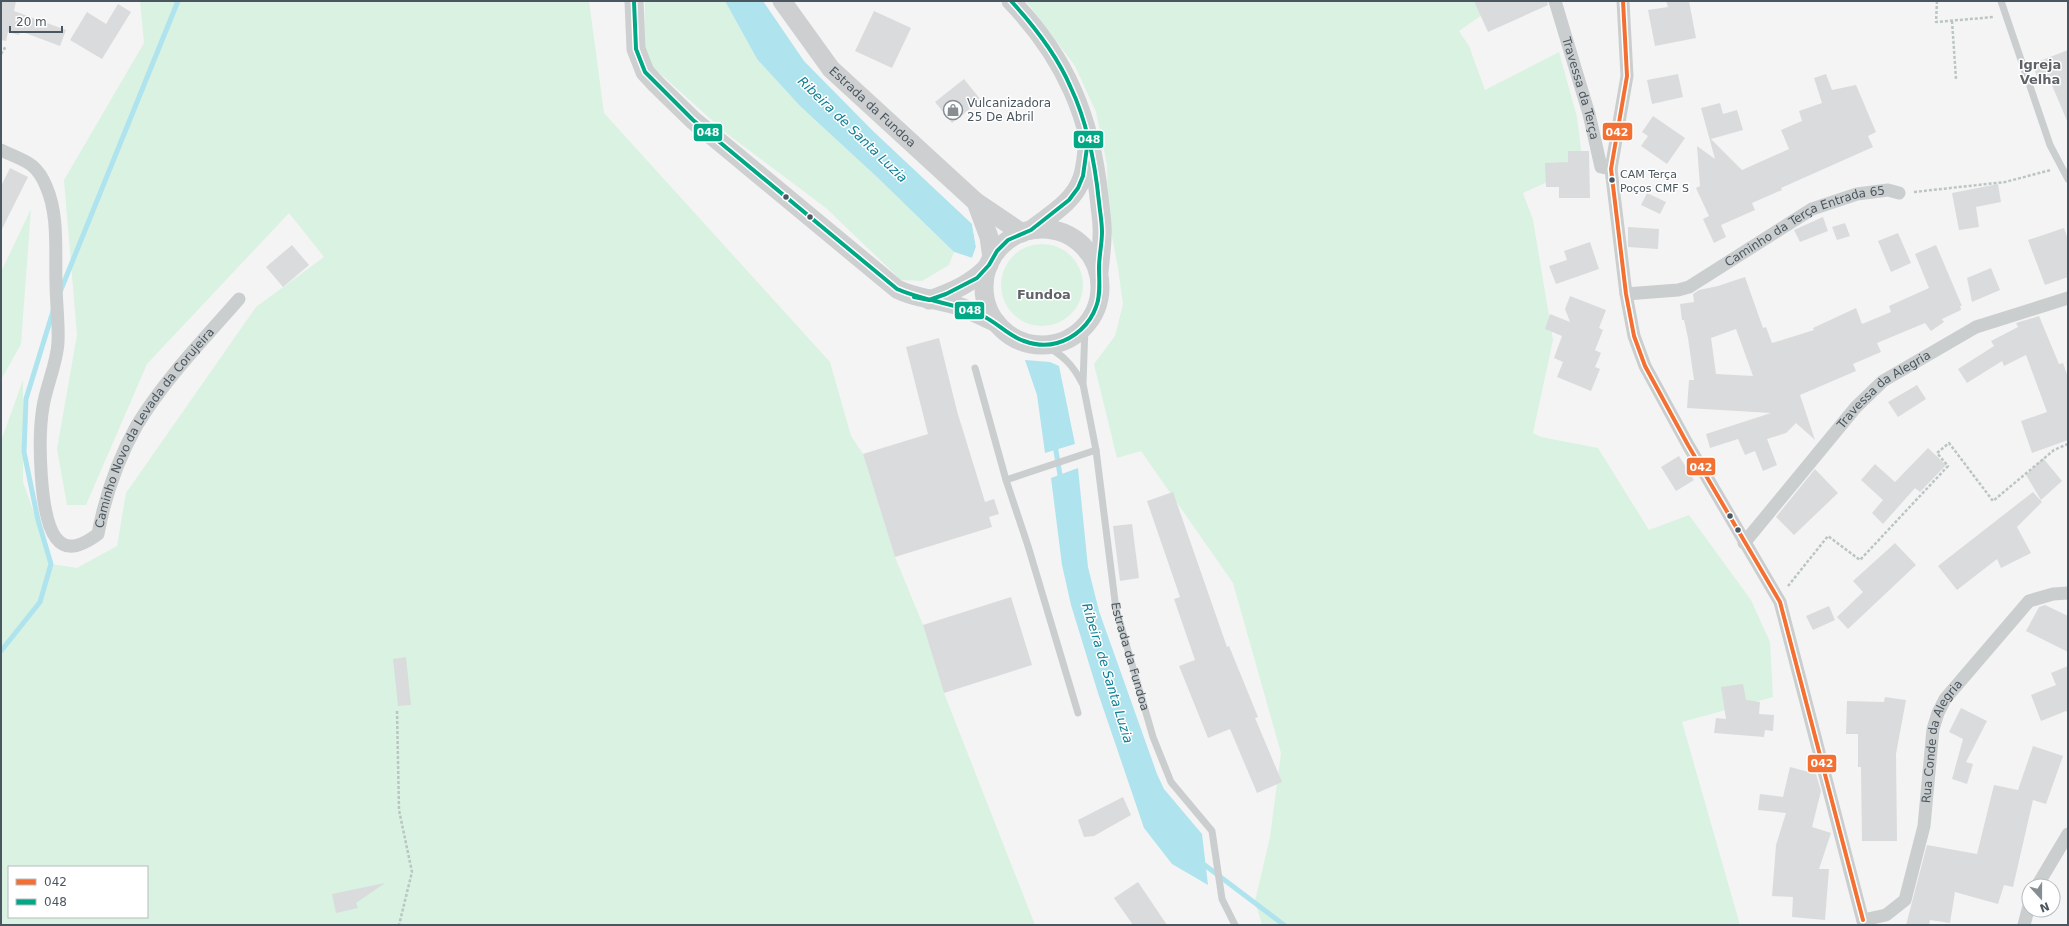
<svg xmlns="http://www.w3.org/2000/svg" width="2069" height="926" viewBox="0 0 2069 926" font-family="'DejaVu Sans',sans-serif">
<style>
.green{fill:#daf2e2;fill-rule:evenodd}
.water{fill:#afe4ee}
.pier{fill:#f4f4f4}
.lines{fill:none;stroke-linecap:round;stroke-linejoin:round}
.stream{stroke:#afe4ee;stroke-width:5}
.building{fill:#dadbdc;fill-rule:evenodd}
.path{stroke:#bac6c2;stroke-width:2.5;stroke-dasharray:3 2;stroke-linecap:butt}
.lane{stroke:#cbcecf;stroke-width:7}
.street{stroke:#cbcecf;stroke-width:13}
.secondary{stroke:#cdcfd1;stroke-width:19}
.bus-1-casing{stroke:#fff;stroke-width:7}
.bus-2-casing{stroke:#fff;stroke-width:7}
.bus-1{stroke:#f37032;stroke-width:4}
.bus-2{stroke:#00a886;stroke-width:4}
.bus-dot{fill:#4b5760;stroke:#fff;stroke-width:1.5}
.labels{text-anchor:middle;stroke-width:3;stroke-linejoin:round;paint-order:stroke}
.bus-label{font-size:11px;fill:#4b5760;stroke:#fff;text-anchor:start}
.street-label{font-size:12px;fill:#4b5760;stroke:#fff}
.poi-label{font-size:12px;fill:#4b5760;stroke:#fff;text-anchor:start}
.neighbourhood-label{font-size:13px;font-weight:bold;fill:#5f6368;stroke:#fff}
.water-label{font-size:13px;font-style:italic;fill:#108196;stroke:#fff}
.line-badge{stroke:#fff;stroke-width:1.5}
.badge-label{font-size:11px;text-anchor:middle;font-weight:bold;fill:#fff}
</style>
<rect width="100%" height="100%" fill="#f4f4f4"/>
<path class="green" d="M 140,1 L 589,1 L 604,113 L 830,362 L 851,436 L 863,454 L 895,557 L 923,625 L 944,693 L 1035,925 L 1,925 L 1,441 L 23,380 L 23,482 L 52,564 L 77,568 L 117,546 L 126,493 L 256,307 L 324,257 L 289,213 L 147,364 L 86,505 L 67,505 L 57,449 L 77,335 L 64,180 L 144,43 ZM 9,867 L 147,867 L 147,917 L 9,917 Z
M 645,1 L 725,1 L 757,59 L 800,106 L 878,178 L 954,252 L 949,265 L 922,281 L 901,280 L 826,208 L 726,133 L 644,59 Z
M 1026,1 L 1502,1 L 1459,31 L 1469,46 L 1485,90 L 1559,52 L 1577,117 L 1583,166 L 1523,193 L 1533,220 L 1553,340 L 1533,433 L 1541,437 L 1598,448 L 1649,530 L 1689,515 L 1751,600 L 1770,642 L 1773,697 L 1682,722 L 1740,925 L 1262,925 L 1255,901 L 1270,837 L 1281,753 L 1233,583 L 1141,451 L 1117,458 L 1094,364 L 1115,336 L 1123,304 L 1118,268 L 1108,216 L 1107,165 L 1096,112 L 1075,66 Z
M 31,209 L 21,344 L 1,380 L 1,272 Z
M1001 285a41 41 0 1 1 82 0a41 41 0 1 1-82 0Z"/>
<path class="water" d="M 725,1 L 763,1 L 804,61 L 873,131 L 972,224 L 976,247 L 972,258 L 954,252 L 878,178 L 800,106 L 757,59 Z
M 1025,360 L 1050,362 L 1059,366 L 1075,444 L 1045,453 L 1037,395 Z
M 1078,468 L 1088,567 L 1099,611 L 1157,774 L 1164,789 L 1202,834 L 1208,885 L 1172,864 L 1144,828 L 1098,693 L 1071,605 L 1062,565 L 1051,478 Z"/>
<path class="pier" d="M 972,224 L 975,227 L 978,247 L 972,260 L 957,255 L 954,252 L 972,258 L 976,247 Z"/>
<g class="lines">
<path class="stream" d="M 60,292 L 178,1
M 1055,445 L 1061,481
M 1,651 L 40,602 L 51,564 L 38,520 L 24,452 L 26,399 L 54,308
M 1202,863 L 1284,925"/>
</g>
<path class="building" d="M 1,1 L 16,1 L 14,11 L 66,30 L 60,46 L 20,31 L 19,35 L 8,32 L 6,41 L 1,40 Z
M 1474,1 L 1547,1 L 1548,5 L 1488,32 Z
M 1666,1 L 1689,1 L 1696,38 L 1655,46 L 1648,10 L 1668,7 Z
M 118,4 L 131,12 L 102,59 L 70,40 L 87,12 L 106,24 Z
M 874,11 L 911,28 L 892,68 L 855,51 Z
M 2068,50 L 2068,123 L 2051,83 L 2041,86 L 2032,64 Z
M 1678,74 L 1683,97 L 1652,104 L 1647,80 Z
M 1826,74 L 1832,90 L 1856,85 L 1876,132 L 1868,136 L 1873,147 L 1781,188 L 1782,190 L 1752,203 L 1755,210 L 1721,225 L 1726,237 L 1714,243 L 1703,219 L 1709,216 L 1696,188 L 1700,186 L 1697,146 L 1715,159 L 1701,108 L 1720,103 L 1723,114 L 1737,110 L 1743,130 L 1711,139 L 1742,170 L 1789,149 L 1781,130 L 1802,121 L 1799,111 L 1822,103 L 1814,78 Z
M 964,79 L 981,100 L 952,123 L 935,102 Z
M 1653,116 L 1685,138 L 1667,164 L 1641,146 L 1648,136 L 1642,132 Z
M 1568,151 L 1589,151 L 1590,198 L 1559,198 L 1559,187 L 1546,187 L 1545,163 L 1568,162 Z
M 10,168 L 28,177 L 1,231 L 1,186 Z
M 1998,184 L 2001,202 L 1976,207 L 1979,227 L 1959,230 L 1952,193 Z
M 1647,193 L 1666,202 L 1660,214 L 1641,205 Z
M 1823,217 L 1828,231 L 1800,242 L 1794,230 Z
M 1845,223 L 1850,236 L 1837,240 L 1832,227 Z
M 1628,227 L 1659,229 L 1658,249 L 1628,247 Z
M 2064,228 L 2068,240 L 2068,277 L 2045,285 L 2028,240 Z
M 1898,233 L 1911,263 L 1891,272 L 1878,241 Z
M 1590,242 L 1599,269 L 1556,284 L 1549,266 L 1567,260 L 1564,251 Z
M 292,245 L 309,265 L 283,287 L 266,267 Z
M 1936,245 L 1962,306 L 1960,306 L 1961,310 L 1942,319 L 1944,322 L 1931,331 L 1925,323 L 1877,343 L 1881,352 L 1853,364 L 1856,371 L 1800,395 L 1815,440 L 1796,423 L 1786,433 L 1767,439 L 1777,465 L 1763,471 L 1755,451 L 1745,455 L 1738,439 L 1710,448 L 1706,434 L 1771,413 L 1687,408 L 1689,380 L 1694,380 L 1688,338 L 1684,320 L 1682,320 L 1680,304 L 1694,302 L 1693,294 L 1699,290 L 1718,286 L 1745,277 L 1763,328 L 1766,327 L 1772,343 L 1814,330 L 1813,328 L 1856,308 L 1862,324 L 1891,312 L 1889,306 L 1929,288 L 1915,254 ZM 1736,329 L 1753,376 L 1716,374 L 1711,338 Z
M 1991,268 L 2000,290 L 1972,302 L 1967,278 Z
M 1570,296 L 1606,310 L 1599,328 L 1603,330 L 1595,350 L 1601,353 L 1595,367 L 1600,369 L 1591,391 L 1557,377 L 1563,362 L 1554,358 L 1562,336 L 1545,329 L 1550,314 L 1570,322 L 1565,309 Z
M 2039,316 L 2059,364 L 2063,363 L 2068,377 L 2068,440 L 2032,453 L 2021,421 L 2047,412 L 2026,355 L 2004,366 L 2002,361 L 1967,383 L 1958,369 L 1994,346 L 1991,341 L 2018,327 L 2016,323 Z
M 939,338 L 957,411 L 985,502 L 994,499 L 999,514 L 989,517 L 992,527 L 895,557 L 863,454 L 928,434 L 906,347 Z
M 1917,385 L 1926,399 L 1898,417 L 1888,402 Z
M 1928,448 L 1946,465 L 1920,492 L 1915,488 L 1883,524 L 1872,513 L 1883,500 L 1861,480 L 1875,464 L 1895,482 Z
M 1679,456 L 1694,480 L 1676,491 L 1661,467 Z
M 2043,458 L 2062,481 L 2041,500 L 2026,475 Z
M 1815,469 L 1838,493 L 1794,535 L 1776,517 Z
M 1173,492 L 1227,647 L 1229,646 L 1258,717 L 1255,718 L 1282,782 L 1257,793 L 1230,729 L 1208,738 L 1179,666 L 1195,660 L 1174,599 L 1180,597 L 1147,501 Z
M 2033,492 L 2042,502 L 2017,527 L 2031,553 L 2001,568 L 1997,559 L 1957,590 L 1938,566 Z
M 1132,524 L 1139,578 L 1120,581 L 1113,526 Z
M 1895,543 L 1916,565 L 1848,629 L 1837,617 L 1863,592 L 1853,581 Z
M 1011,597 L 1032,665 L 944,693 L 923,625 Z
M 2045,605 L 2068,616 L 2068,652 L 2026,631 L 2039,607 Z
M 1829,606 L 1835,620 L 1813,630 L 1806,616 Z
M 406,657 L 411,705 L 398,706 L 393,659 Z
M 2068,666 L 2068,713 L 2066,711 L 2041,721 L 2031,695 L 2056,685 L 2051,673 Z
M 1743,684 L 1746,700 L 1760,702 L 1759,714 L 1774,715 L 1773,731 L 1765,730 L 1764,737 L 1714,733 L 1716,718 L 1726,719 L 1721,687 Z
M 1885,697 L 1906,700 L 1896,754 L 1897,841 L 1862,841 L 1861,767 L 1858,767 L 1858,734 L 1846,734 L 1847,701 L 1884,702 Z
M 1961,708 L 1987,721 L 1966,762 L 1973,764 L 1967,784 L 1952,779 L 1963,739 L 1949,732 Z
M 2033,746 L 2063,756 L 2046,804 L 2033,800 L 2013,887 L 2004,885 L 1998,904 L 1955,892 L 1950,923 L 1930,920 L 1929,925 L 1906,925 L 1927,845 L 1977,854 L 1994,785 L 2018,790 Z
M 1790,767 L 1816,774 L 1821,791 L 1812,827 L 1831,833 L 1819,869 L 1829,869 L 1825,920 L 1792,917 L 1793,897 L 1772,896 L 1776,845 L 1786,813 L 1758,810 L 1760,794 L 1783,797 Z
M 1123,797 L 1131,815 L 1094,836 L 1084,837 L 1078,820 Z
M 1138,882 L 1167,925 L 1133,925 L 1114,898 Z
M 385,883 L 356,903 L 358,908 L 336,913 L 332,894 Z"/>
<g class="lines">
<path class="path" d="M 1937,1 L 1936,22 L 1994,17
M 1952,21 L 1956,79
M 1,54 L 6,46
M 1914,192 L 2005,182 L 2051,170
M 1788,586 L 1828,536 L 1860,560 L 1948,466 L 1937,453 L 1949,443 L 1993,501 L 2054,450 L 2068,444
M 397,711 L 399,810 L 412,872 L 399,925"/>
<g class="lane">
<path d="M 2001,1 L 2050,145 L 2068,179"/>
<path id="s1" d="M 1085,326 L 1083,384 L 1096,450 L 1116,609 L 1153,737 L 1171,782 L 1212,831 L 1222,899 L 1235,925"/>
<path d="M 1044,345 C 1062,354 1073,365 1082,383"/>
<path d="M 975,368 L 1006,480 L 1028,546 L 1078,713"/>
<path d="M 1006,480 L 1096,450"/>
</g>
<g class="street">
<path id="s2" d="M 1555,1 L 1589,114 L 1601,167 L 1611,169"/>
<path d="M 1623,1 L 1627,76 L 1611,169 L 1626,294 L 1634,336 L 1645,366 L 1688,445 L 1780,602 L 1864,925"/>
<path id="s3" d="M 1,150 C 23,161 36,161 46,186 C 59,215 55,251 56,282 C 56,302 59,323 58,342 C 57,364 46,386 43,407 C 38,435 39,516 56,538 C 68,554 86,543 98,534 C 105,496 118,459 137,425 C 165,379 204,339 239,299"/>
<path id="s4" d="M 1626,294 L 1678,290 L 1689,287 L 1812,209 L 1857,194 L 1888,190 L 1899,193"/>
<path id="s5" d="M 1744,543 L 1856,407 L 1883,381 L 1976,327 L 2068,298"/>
<path d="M 2037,886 L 2068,834"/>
<path id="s6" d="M 1863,920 L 1886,915 L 1905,900 L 1924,826 L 1933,729 L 1938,713 L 1945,699 L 2029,601 L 2053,594 L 2068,593"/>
<path d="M 2024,925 L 2029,906"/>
</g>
<g class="secondary">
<path d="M 634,1 L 636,49 L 645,72 L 657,85 L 693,120 L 897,289 C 914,298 930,298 948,303 C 965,307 981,316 997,323"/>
<path id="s7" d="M 782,1 L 831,69 L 976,202 L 1022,233"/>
<path d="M 1011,1 C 1066,58 1091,118 1099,197 C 1100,209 1103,223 1102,236 C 1102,248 1100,260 1099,272"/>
<path d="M 976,202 L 989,237 L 992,258"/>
<circle cx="1042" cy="287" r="58"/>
<path d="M 1031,230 C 1050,215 1074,202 1082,178 C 1085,170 1086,159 1087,150"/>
<path d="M 929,300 C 952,292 973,283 989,265"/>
</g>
<g class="bus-1-casing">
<path id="bus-1" d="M 1623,1 L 1627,76 L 1611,169 L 1626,294 L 1634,336 L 1645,366 L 1688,445 L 1780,602 L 1863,920"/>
</g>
<g class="bus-2-casing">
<path id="bus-2" d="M 634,1 L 636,49 L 645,72 L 693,120 L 897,289 C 924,301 954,303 981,315 C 997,322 1008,336 1024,341 C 1035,345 1047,346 1057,343 C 1075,338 1090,324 1096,307 C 1101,295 1099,281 1099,268 C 1099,256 1102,244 1102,232 C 1102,222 1100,212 1099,202 C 1095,163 1088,124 1071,88 C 1057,55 1035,27 1011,1
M 914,297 L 929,300 L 946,294 L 977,278 L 989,265 L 997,251 L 1008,240 L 1031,230 L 1069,200 L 1078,188 L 1083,176 L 1088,140"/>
</g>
<use href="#bus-1" class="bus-1"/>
<use href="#bus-2" class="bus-2"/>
</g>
<defs>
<g id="shop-ring" transform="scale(1)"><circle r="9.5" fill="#fff" stroke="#868e94" stroke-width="1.5"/><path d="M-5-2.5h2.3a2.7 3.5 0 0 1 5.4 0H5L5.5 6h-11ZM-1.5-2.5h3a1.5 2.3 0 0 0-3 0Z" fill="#868e94"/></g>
</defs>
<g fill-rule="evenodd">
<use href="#shop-ring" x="953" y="110"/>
</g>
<g class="bus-dot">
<circle cx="1612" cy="180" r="3.5"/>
<circle cx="786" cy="197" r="3.5"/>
<circle cx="810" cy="217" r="3.5"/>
<circle cx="1730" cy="516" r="3.5"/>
<circle cx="1738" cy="530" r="3.5"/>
</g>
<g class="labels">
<g class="bus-label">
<text x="1620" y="178">CAM Terça<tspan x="1620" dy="14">Poços CMF S</tspan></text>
</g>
<g class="street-label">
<text dy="4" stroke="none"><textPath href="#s2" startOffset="91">Travessa da Terça</textPath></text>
<text dy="4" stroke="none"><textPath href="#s7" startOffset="140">Estrada da Fundoa</textPath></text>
<text dy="4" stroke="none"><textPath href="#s4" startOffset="196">Caminho da Terça Entrada 65</textPath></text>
<text dy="4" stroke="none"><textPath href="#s5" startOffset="209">Travessa da Alegria</textPath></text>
<text dy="4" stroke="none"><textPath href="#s3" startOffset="587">Caminho Novo da Levada da Corujeira</textPath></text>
<text dy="4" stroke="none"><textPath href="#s1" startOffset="335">Estrada da Fundoa</textPath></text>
<text dy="4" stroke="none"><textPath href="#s6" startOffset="212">Rua Conde da Alegria</textPath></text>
</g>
<g class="poi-label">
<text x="967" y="107">Vulcanizadora<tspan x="967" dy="14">25 De Abril</tspan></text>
</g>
<g class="neighbourhood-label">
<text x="2040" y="69">Igreja<tspan x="2040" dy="15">Velha</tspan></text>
<text x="1044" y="299">Fundoa</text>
</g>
<g class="water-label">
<text transform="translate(853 129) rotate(44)" y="5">Ribeira de Santa Luzia</text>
<text transform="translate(1108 673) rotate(73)" y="5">Ribeira de Santa Luzia</text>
</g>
</g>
<g class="line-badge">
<rect x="1602" y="122" width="31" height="19" rx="4" fill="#f37032"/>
<rect x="693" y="123" width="30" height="19" rx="4" fill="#00a886"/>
<rect x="1073" y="130" width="31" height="19" rx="4" fill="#00a886"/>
<rect x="954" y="301" width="31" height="19" rx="4" fill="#00a886"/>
<rect x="1686" y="457" width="30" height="19" rx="4" fill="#f37032"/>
<rect x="1807" y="754" width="30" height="19" rx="4" fill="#f37032"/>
</g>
<g class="badge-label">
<text x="1617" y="136">042</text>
<text x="708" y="136">048</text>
<text x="1089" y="143">048</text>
<text x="970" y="314">048</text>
<text x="1701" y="471">042</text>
<text x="1822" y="767">042</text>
</g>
<rect width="2069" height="926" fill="none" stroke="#4b5760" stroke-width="4"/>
<rect x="8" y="866" width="140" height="52" fill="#ffffff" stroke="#b7bcbf"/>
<rect x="16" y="879" width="20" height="6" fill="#f37032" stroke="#b7bcbf"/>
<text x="44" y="886" font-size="12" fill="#4b5760">042</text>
<rect x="16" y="899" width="20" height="6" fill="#00a886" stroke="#b7bcbf"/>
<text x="44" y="906" font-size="12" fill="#4b5760">048</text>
<g transform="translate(2041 898) rotate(159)"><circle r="19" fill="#ffffff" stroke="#b7bcbf"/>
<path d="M0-3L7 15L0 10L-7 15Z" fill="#868e94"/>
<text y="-6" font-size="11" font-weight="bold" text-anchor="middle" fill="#4b5760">N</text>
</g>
<path d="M10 26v6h52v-6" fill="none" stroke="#4b5760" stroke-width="2"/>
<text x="16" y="26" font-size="12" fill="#4b5760" stroke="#ffffff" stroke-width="3" paint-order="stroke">20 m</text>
</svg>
